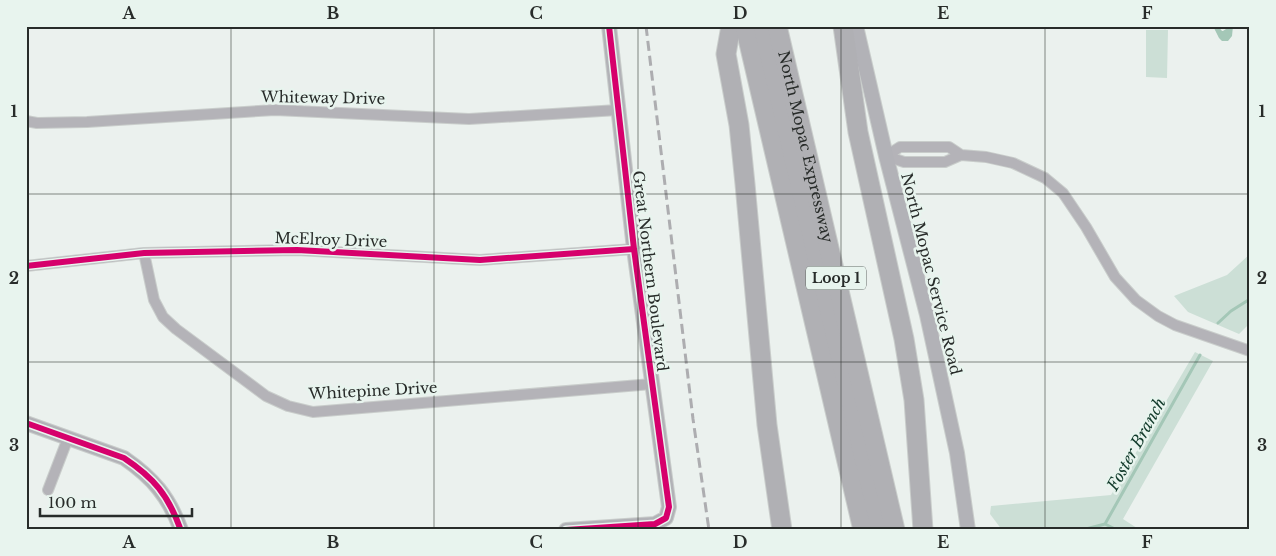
<svg xmlns="http://www.w3.org/2000/svg" width="1276" height="556" viewBox="0 0 1276 556" font-family="'Libre Baskerville',serif">
<style>
.green{fill:#ccdfd6}
.water{fill:#a4c7b7}
.lines{fill:none;stroke-linecap:round;stroke-linejoin:round}
.stream{stroke:#a4c7b7;stroke-width:3}
.street-casing{stroke:#c9cdcb;stroke-width:12}
.secondary-casing{stroke:#c9cdcb;stroke-width:16}
.highway-casing{stroke:#c9cdcb;stroke-width:21}
.street{stroke:#b4b3b8;stroke-width:10}
.secondary{stroke:#b2b2b7;stroke-width:14}
.highway{stroke:#b0b0b4;stroke-width:19}
.rail{stroke:#adadb0;stroke-width:3;stroke-dasharray:10 5;stroke-linecap:butt}
.cycleway-casing{stroke:#e8f4ee;stroke-width:9}
.cycleway{stroke:#d6006c;stroke-width:6}
.grid{fill:none;stroke:#282c2a;stroke-width:1;stroke-opacity:0.55}
.labels{text-anchor:middle;stroke-width:5;stroke-linejoin:round;paint-order:stroke}
.shield{fill:#e8f4ee;stroke:#626865;stroke-width:1}
.shield-label{font-size:14px;font-weight:bold;fill:#282c2a}
.street-label{font-size:15px;fill:#282c2a;stroke:#e8f4ee}
.water-label{font-size:16px;font-style:italic;fill:#123b2b;stroke:#e8f4ee}
.neatline{fill:none;stroke:#282c2a;stroke-width:2}
.grid-label{font-size:16px;text-anchor:middle;font-weight:bold;fill:#282c2a}
</style>
<rect width="100%" height="100%" fill="#ebf1ee"/>
<path class="green" d="M 1146,30 L 1168,30 L 1167,78 L 1146,77 Z
M 1250,254 L 1250,323 L 1239,334 L 1188,312 L 1174,296 L 1227,275 Z
M 1195,352 L 1213,361 L 1123,519 L 1140,530 L 1002,530 L 990,514 L 991,506 L 1111,495 Z"/>
<path class="water" d="M 1213,26 L 1218,26 L 1222,31 L 1223,31 L 1226,29 L 1227,26 L 1233,26 L 1232,36 L 1228,41 L 1222,41 L 1219,38 Z"/>
<g class="lines">
<path class="stream" d="M 1218,323 L 1231,311 L 1250,299
M 1105,524 L 1117,530
M 1082,530 L 1105,524 L 1200,355"/>
<g class="street-casing">
<path id="street" d="M 26,121 L 37,123 L 87,122 L 275,110 L 469,119 L 618,110
M 886,156 L 904,162 L 945,162 L 961,155 L 986,157 L 1013,163 L 1045,178 L 1063,193 L 1086,227 L 1115,277 L 1136,300 L 1158,316 L 1175,325 L 1250,351
M 886,156 L 900,147 L 949,147 L 961,155
M 144,253 L 154,300 L 163,317 L 176,329 L 266,396 L 288,406 L 313,412 L 652,384
M 26,266 L 144,253 L 297,250 L 480,260 L 634,249
M 48,490 L 68,438"/>
</g>
<g class="secondary-casing">
<path id="secondary" d="M 856,26 L 886,156 L 927,315 L 957,453 L 968,530
M 26,423 L 124,458 C 153,478 169,497 181,530
M 566,530 L 655,524 L 666,518 L 669,507 L 634,249 L 609,26"/>
</g>
<g class="highway-casing">
<g id="highway">
<path d="M 731,26 L 726,54 L 739,125 L 745,184 L 767,425 L 782,530"/>
<path d="M 745,26 L 863,530"/>
<path d="M 763,26 L 881,530"/>
<path id="s1" d="M 777,26 L 895,530"/>
<path d="M 843,26 L 858,132 L 904,339 L 914,400 L 923,530"/>
</g>
</g>
<use href="#street" class="street"/>
<use href="#secondary" class="secondary"/>
<use href="#highway" class="highway"/>
<path class="rail" d="M 646,26 L 693,419 L 709,530"/>
<g class="cycleway-casing">
<path id="cycleway" d="M 26,266 L 144,253 L 297,250 L 480,260 L 634,249
M 26,423 L 124,458 C 154,478 168,495 180,528
M 566,530 L 655,524 L 666,518 L 669,507 L 634,249 L 609,26"/>
</g>
<use href="#cycleway" class="cycleway"/>
</g>
<path class="grid" d="M 231,26 L 231,530M 434,26 L 434,530M 638,26 L 638,530M 841,26 L 841,530M 1045,26 L 1045,530M 26,194 L 1250,194M 26,362 L 1250,362"/>
<g class="labels">
<rect class="shield" x="806" y="266.5" width="60" height="23" rx="4"/>
<g class="shield-label">
<text x="836" y="283">Loop 1</text>
</g>
<g class="street-label">
<text transform="translate(323 98) rotate(1)" y="5">Whiteway Drive</text>
<text dy="5" stroke="none"><textPath href="#s1" startOffset="124">North Mopac Expressway</textPath></text>
<text transform="translate(331 240) rotate(2)" y="5">McElroy Drive</text>
<text transform="translate(650 271) rotate(83)" y="5">Great Northern Boulevard</text>
<text transform="translate(931 274) rotate(76)" y="5">North Mopac Service Road</text>
<text transform="translate(373 391) rotate(-3)" y="5">Whitepine Drive</text>
</g>
<g class="water-label">
<text transform="translate(1136 444) rotate(-61)" y="6">Foster Branch</text>
</g>
</g>
<rect width="1276" height="556" fill="none" stroke="#e8f4ee" stroke-width="55"/>
<path d="M40 508v8h152v-8" fill="none" stroke="#282c2a" stroke-width="2.5"/>
<text x="48" y="508" font-size="15" fill="#282c2a" stroke="#e8f4ee" stroke-width="4" paint-order="stroke">100 m</text>
<rect x="28" y="28" width="1220" height="500" class="neatline"/>
<g class="grid-label">
<text x="129" y="19">A</text>
<text x="333" y="19">B</text>
<text x="536" y="19">C</text>
<text x="740" y="19">D</text>
<text x="943" y="19">E</text>
<text x="1147" y="19">F</text>
<text x="14" y="117">1</text>
<text x="1262" y="117">1</text>
<text x="14" y="284">2</text>
<text x="1262" y="284">2</text>
<text x="14" y="451">3</text>
<text x="1262" y="451">3</text>
<text x="129" y="548">A</text>
<text x="333" y="548">B</text>
<text x="536" y="548">C</text>
<text x="740" y="548">D</text>
<text x="943" y="548">E</text>
<text x="1147" y="548">F</text>
</g>
</svg>
